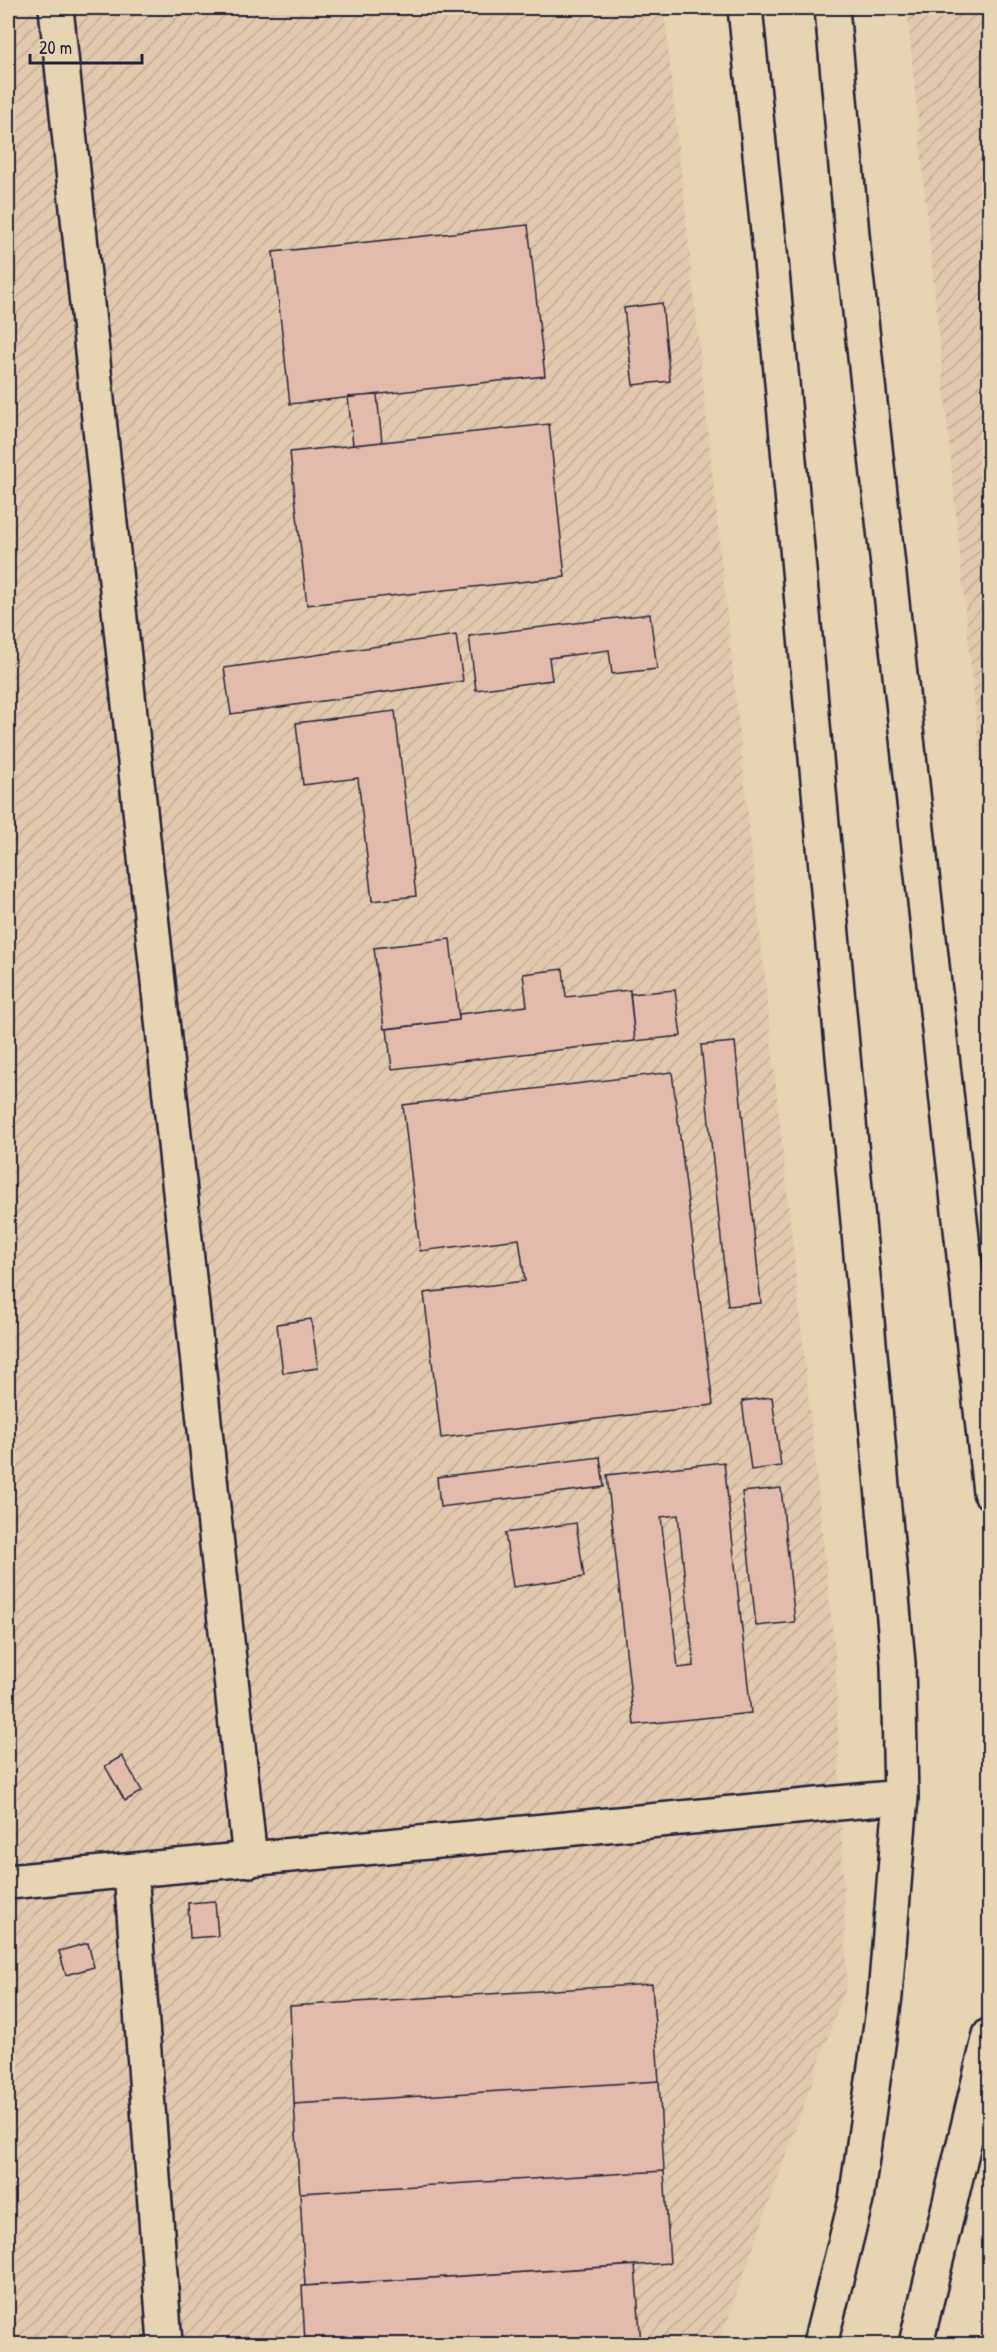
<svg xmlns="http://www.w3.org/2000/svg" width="997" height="2352" viewBox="0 0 997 2352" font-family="'Patrick Hand',sans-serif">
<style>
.industrial{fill:url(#industrial-furrows)}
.building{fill:#e3bbac;stroke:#22223b;stroke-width:1.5;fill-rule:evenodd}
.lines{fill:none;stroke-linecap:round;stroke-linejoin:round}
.minor-casing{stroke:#22223b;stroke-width:38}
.minor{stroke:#e7d4b2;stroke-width:33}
</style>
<defs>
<pattern id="industrial-furrows" width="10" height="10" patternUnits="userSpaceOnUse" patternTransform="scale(1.5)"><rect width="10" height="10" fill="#e2c9ae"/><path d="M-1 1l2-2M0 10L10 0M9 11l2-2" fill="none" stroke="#c2ac97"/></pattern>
</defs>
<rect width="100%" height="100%" fill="#e7d4b2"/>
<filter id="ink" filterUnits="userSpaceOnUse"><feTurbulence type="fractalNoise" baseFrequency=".0167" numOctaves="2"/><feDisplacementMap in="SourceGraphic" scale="12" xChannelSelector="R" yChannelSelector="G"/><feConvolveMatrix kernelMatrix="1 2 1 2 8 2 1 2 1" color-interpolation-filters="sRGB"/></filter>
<g filter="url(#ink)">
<path class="industrial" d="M 8,8 L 664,8 L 835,1653 L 847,1984 L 719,2344 L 8,2344 Z
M 907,8 L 989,8 L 989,855 Z"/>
<path class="building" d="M 528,225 L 545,376 L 290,404 L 273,252 Z
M 662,303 L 670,381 L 633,385 L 624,308 Z
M 377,395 L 382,442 L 353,445 L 348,397 Z
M 549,424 L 565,577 L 307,605 L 290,452 Z
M 650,614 L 657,669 L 612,674 L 609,650 L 549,658 L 552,680 L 476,690 L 469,636 Z
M 456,635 L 463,681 L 231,714 L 224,668 Z
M 395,711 L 416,896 L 372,901 L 358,778 L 303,785 L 296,723 Z
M 450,939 L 459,1020 L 384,1029 L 374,948 Z
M 563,969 L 566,997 L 630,990 L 635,1041 L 392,1069 L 387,1029 L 459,1020 L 459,1014 L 527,1006 L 523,974 Z
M 675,990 L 681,1036 L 635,1041 L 630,994 Z
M 735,1042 L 761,1303 L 728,1306 L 701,1045 Z
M 672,1072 L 713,1405 L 441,1438 L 424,1293 L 525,1281 L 519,1239 L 420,1251 L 403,1105 Z
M 311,1319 L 318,1368 L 283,1373 L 277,1324 Z
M 772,1397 L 781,1466 L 751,1470 L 742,1401 Z
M 600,1457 L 604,1487 L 440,1507 L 437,1477 Z
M 724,1462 L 751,1713 L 634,1725 L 607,1475 ZM 678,1515 L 694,1666 L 678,1668 L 661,1517 Z
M 781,1488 L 795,1622 L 756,1626 L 742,1492 Z
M 576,1523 L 584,1577 L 513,1587 L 505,1533 Z
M 122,1756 L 142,1791 L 125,1801 L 105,1766 Z
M 215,1901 L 218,1936 L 190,1938 L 188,1903 Z
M 88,1943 L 94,1967 L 66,1975 L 59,1951 Z
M 652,1984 L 659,2081 L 294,2104 L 290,2006 Z
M 659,2081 L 664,2171 L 300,2193 L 294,2104 Z
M 664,2171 L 670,2263 L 305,2286 L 300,2193 Z
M 635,2265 L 641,2344 L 305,2344 L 302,2286 Z"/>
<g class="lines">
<g class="minor-casing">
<path id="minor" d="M 56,8 L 250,1860
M 745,8 L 771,261 L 898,1663 L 901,1797 L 885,1996 L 856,2200 L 820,2344
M 832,8 L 854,257 L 990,1492
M 131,1871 L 165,2344
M 8,1882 L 901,1797
M 916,2344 L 990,2035"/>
</g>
<use href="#minor" class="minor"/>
</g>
</g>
<rect width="997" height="2352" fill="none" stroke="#e7d4b2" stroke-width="30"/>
<rect x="15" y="15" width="967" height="2322" fill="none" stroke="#22223b" stroke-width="2" filter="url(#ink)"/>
<path d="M30 54v9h112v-9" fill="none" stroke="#22223b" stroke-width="3"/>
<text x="39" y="54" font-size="18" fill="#22223b" stroke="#e7d4b2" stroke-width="4.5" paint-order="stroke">20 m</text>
</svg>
